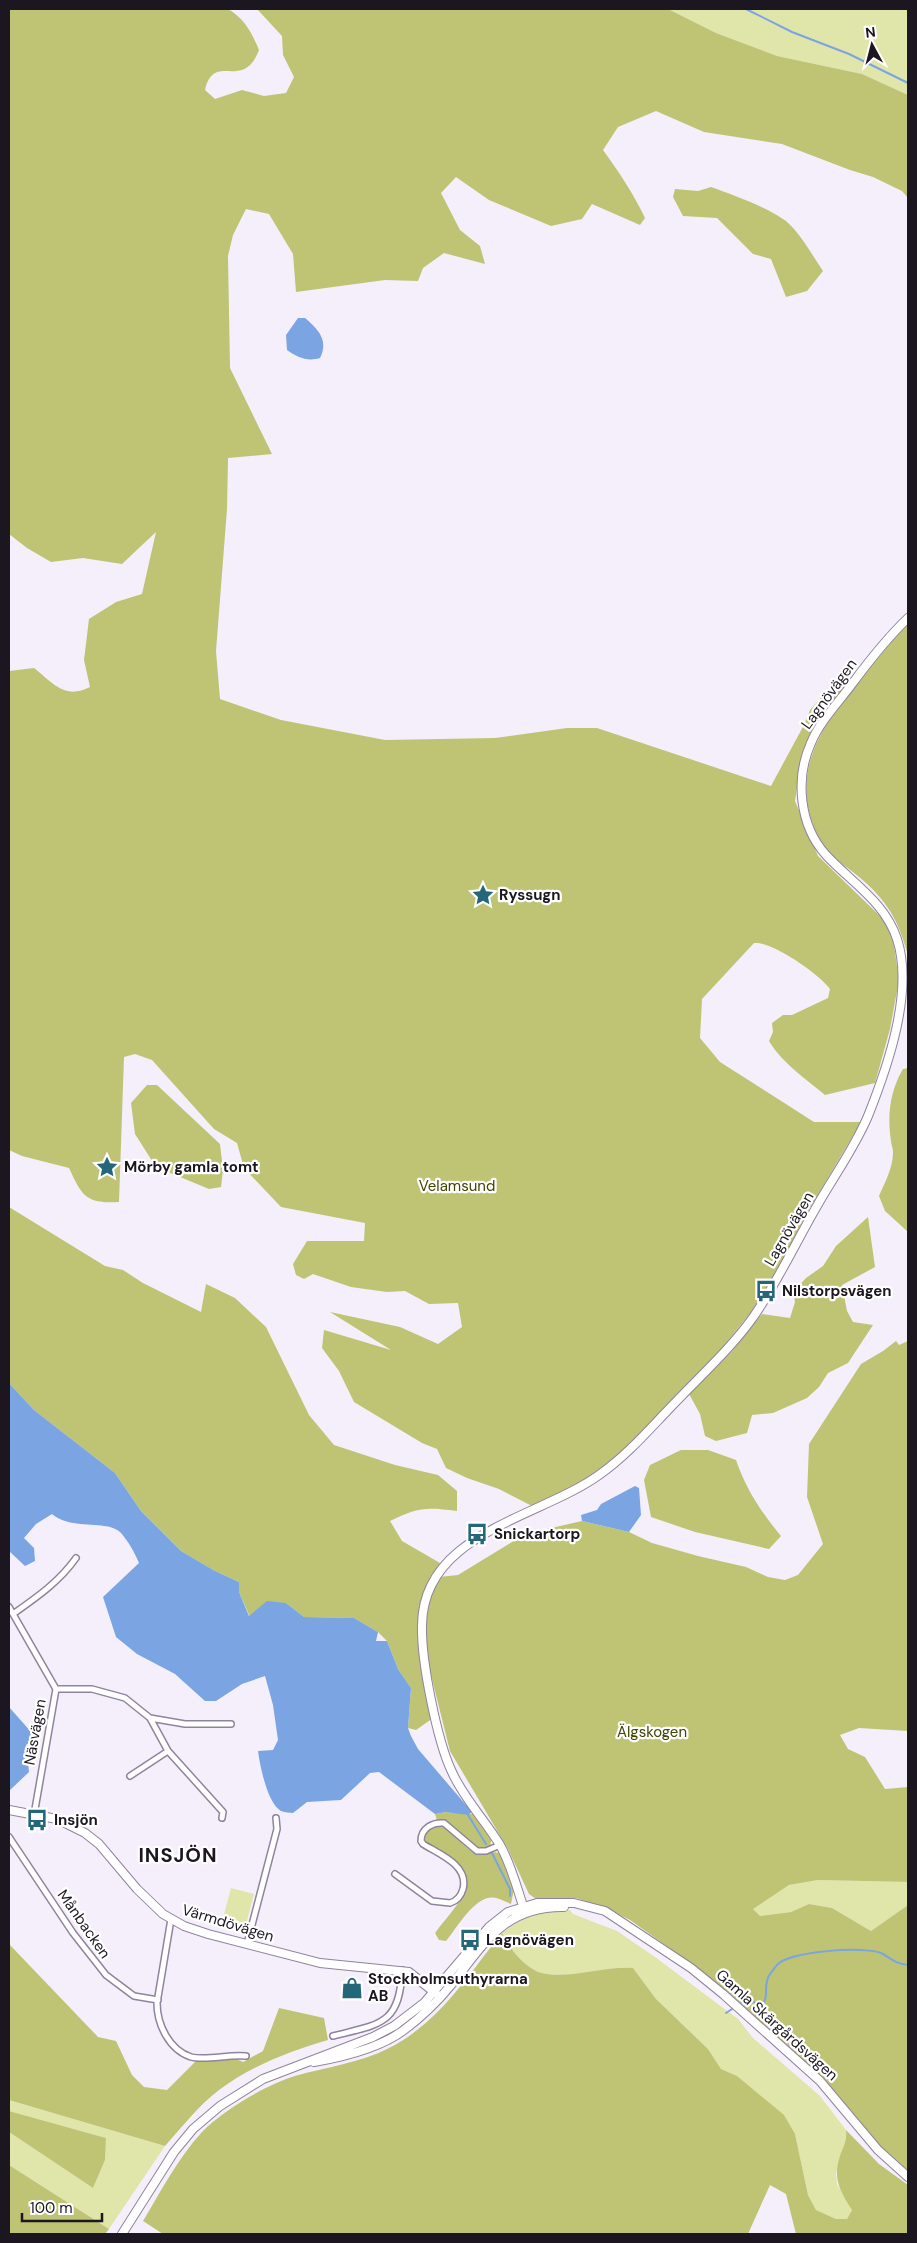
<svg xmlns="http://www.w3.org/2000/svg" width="917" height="2243" viewBox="0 0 917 2243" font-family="'DM Sans',sans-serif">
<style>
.green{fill:#e0e5aa}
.forest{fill:#bec473}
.water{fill:#7ba4e3}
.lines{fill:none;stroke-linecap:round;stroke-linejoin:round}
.stream{stroke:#7ba4e3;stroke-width:2}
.street-casing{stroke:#90839e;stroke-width:8}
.secondary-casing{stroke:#90839e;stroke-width:10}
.street{stroke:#fff;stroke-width:5}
.secondary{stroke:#fff;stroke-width:8}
.labels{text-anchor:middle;stroke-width:4.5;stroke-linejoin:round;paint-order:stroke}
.street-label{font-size:15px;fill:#1b1620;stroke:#fff}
.poi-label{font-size:15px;font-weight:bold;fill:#1b1620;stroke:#fff;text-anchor:start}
.park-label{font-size:15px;fill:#424504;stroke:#fff}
.district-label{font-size:20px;font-weight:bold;letter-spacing:1px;fill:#1b1620;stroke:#fff}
</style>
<rect width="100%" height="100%" fill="#f4effb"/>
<path class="green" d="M 668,9 L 908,9 L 908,95 L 862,74 L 777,56 L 716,33 Z
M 818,1880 L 908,1882 L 908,1905 L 871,1931 L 832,1908 L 809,1904 L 791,1912 L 760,1916 L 752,1909 L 789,1885 Z
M 231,1888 L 254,1894 L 244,1932 L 221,1926 Z
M 570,1910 L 573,1914 L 617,1931 L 655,1957 L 738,2019 L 753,2038 L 820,2096 L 846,2130 L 847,2138 L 836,2173 L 837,2184 L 852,2210 L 847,2219 L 836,2219 L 816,2210 L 808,2195 L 795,2134 L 737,2076 L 721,2069 L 708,2049 L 656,1999 L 633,1968 C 605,1966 573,1978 547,1974 C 528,1972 510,1950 502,1933 C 529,1913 538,1912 570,1910 Z
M 9,2100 L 165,2146 L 109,2229 L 9,2165 L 9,2132 L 93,2188 L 105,2160 L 106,2138 L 9,2111 Z"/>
<path class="forest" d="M 9,9 L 228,9 C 245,19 252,33 259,50 C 243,92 214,51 205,90 L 215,99 L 242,90 L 264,96 L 286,93 L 294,77 L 283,55 L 282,36 L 257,9 L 668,9 L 716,33 L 777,56 L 862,74 L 908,95 L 908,198 L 902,191 L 873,177 L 850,170 L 782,144 L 704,132 L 656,111 L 618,127 L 603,150 C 619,172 633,193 645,218 L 640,225 L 592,204 L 582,219 L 551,226 L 489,200 L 456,177 L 441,193 L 460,230 L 480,246 L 485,264 L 444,253 L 423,268 L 418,281 L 385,280 L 296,292 L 293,254 L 269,214 L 246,209 L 233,235 L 228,256 L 230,368 L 272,454 L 228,458 L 227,509 L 216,651 L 220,699 L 281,720 L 385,740 L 495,738 L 567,728 L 597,728 L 771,786 L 805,723 L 810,710 L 843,673 L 848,685 L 820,719 L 807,741 L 801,763 L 795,801 L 818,856 L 880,916 L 892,931 L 899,980 L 890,1029 L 875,1083 L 825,1095 C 806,1079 782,1063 769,1041 L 773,1032 L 772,1023 L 783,1015 L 792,1015 L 828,998 L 830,989 C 819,974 772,941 754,943 L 702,999 L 700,1038 L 720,1062 L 814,1122 L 861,1122 L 803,1220 L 785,1257 L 751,1312 L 722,1348 L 616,1458 L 563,1494 L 532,1506 L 499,1489 L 467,1478 L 446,1468 L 437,1449 L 422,1443 L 354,1402 L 339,1371 L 322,1348 L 324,1330 L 391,1350 L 330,1312 L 400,1327 L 438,1344 L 462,1327 L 458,1303 L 429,1304 L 405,1291 L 387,1292 L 351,1287 L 313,1274 L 304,1279 L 296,1275 L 293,1264 L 307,1241 L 364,1241 L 365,1223 L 281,1207 L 244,1168 L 237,1143 L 214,1129 L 152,1060 L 135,1054 L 124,1057 L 119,1202 C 86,1204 82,1196 69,1168 L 22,1156 L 9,1150 L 9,671 L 34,668 C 53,683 65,700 90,687 L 84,660 L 89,619 L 116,602 L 142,594 L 156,532 L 122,564 L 83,558 L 51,562 L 27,548 L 9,534 Z
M 711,187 C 733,195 767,207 786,221 C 801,234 812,255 823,271 L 807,291 L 786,297 L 771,259 L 753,254 L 717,218 L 683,216 L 673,197 L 675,189 L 698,191 Z
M 908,623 L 908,956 C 899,921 887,900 859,877 C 850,869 838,862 830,853 C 822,846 818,837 814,827 C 788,764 832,712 871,666 C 884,652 895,636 908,623 Z
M 908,1068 L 908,1232 L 885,1211 L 879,1196 C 885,1182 893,1168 893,1152 C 893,1148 891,1144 891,1141 C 887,1115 890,1091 903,1069 Z
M 147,1085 L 157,1085 L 220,1144 L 223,1170 L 221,1187 L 209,1189 L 156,1167 L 135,1134 L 131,1103 Z
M 9,1207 L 105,1266 L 123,1270 L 143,1283 L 201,1312 L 206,1284 L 235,1298 L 266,1327 L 309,1415 L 334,1445 L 395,1465 L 438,1475 L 457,1491 L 457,1511 C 426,1507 418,1507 390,1521 L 402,1541 L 440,1563 C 404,1617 419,1660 433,1718 L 416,1730 L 408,1728 L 411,1688 L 398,1669 L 387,1641 L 378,1632 L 354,1618 L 304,1617 L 286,1603 L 250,1617 L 239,1592 L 239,1582 L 215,1571 L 181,1551 L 141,1511 L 115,1473 L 34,1410 L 9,1383 Z
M 868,1217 L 875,1267 L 842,1285 L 847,1311 L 853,1322 L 873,1325 L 848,1363 L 828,1373 L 819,1387 L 807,1398 L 773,1413 L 752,1415 L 747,1433 L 716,1441 L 705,1436 L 700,1414 L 689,1394 L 732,1351 L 762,1314 L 790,1318 L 795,1302 L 793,1292 L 806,1278 L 823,1266 L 836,1246 Z
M 896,1341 L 899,1345 L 908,1341 L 908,1731 L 859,1728 L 840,1735 L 848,1749 L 865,1757 L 885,1789 L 908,1787 L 908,1882 L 818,1880 L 789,1885 L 753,1909 L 760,1916 L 791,1912 L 809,1904 L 832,1908 L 871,1931 L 908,1905 L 908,2172 L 881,2149 L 837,2094 L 692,1964 L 630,1920 L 606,1908 L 576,1898 L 536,1899 L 529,1894 L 508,1849 L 450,1751 L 427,1659 L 424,1624 L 431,1596 L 439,1577 L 458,1575 L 525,1534 L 582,1521 L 629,1532 L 652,1543 L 698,1556 L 746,1567 L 768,1577 L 785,1580 L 798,1575 L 823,1544 L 807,1497 L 809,1444 L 861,1364 L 883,1351 Z
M 681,1450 L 708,1450 L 736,1460 C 746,1489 761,1512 781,1536 L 769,1549 L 695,1532 L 651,1517 L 644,1480 L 650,1465 Z
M 446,1812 L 476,1814 L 492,1838 L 490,1846 C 468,1858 459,1821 437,1820 L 435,1814 Z
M 444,1825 C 456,1831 461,1846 473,1852 C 483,1857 490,1850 500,1853 L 514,1889 L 511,1904 C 506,1902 501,1899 496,1898 C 476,1893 457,1928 446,1941 L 439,1940 L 435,1933 C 453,1908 487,1881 448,1856 C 439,1851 428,1847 423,1838 L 431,1826 Z
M 502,1933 C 510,1950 528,1972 547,1974 C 573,1978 605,1966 633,1968 L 656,1999 L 708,2049 L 721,2069 L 737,2076 L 784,2115 L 795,2134 L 808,2195 L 816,2210 L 836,2219 L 847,2219 L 852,2210 C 839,2190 832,2177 841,2153 C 845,2144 847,2139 846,2130 L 879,2164 L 908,2185 L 908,2234 L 796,2234 L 786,2194 L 770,2185 L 748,2234 L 163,2234 L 143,2221 C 161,2191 178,2158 202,2132 C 223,2110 266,2085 295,2076 C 326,2067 360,2063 389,2048 C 439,2023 468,1975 502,1933 Z
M 9,1944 L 98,2037 L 116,2041 L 132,2075 L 144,2087 L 167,2090 L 197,2060 L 234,2058 L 243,2062 L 263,2051 L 279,2008 L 324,2018 L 328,2040 C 290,2051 251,2066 219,2090 C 198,2106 182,2127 165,2146 L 9,2100 Z
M 9,2111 L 106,2138 L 105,2160 L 93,2188 L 9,2132 Z
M 9,2165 L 109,2229 L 105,2234 L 9,2234 Z"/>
<path class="water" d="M 298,318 L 305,318 C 318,329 329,340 320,358 C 307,362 297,357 287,350 L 286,335 Z
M 9,1383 L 34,1410 L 115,1473 L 141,1511 L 181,1551 L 215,1571 L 239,1582 L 239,1592 L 249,1616 L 267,1601 L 286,1603 L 304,1617 L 354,1618 L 378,1632 L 376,1641 L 387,1641 L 398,1669 L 411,1688 L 408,1728 L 411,1736 L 418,1749 L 472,1812 L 468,1815 L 446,1812 L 435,1814 L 379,1772 L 370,1773 L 341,1800 L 307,1802 L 293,1813 C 290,1813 284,1812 281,1811 C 267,1803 260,1765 258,1751 L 273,1750 L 278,1740 L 273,1705 L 265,1676 L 242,1684 L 216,1701 L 205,1701 L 175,1674 L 137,1654 L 116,1637 L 103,1597 L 139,1563 C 135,1553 128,1541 121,1533 C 108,1519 71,1531 52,1514 L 36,1524 L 24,1538 L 34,1548 L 35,1561 L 25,1566 L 9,1551 Z
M 635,1486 L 639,1488 L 641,1515 L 629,1532 L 582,1521 L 581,1515 L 597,1510 L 601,1504 Z
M 9,1707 L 32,1733 L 31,1741 L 26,1745 L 29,1772 L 9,1791 Z"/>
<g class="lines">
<path class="stream" d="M 746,9 L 792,32 L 849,54 L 908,83
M 468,1815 L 486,1844
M 492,1853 L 510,1889 L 510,1896
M 740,2003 L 744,2000 L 754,2002 L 758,2007 C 770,2000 764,1993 767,1981 C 768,1975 773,1970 777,1965 C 788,1951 865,1946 881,1953 C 893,1959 893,1963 908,1965
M 726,2013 L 732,2009"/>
<g class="street-casing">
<path id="street" d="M 9,1607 L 56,1689 L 34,1815
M 13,1614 C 37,1597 59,1582 76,1558
M 56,1689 L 92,1689 L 125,1698 L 150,1718 L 168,1751 L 223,1812 L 222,1818
M 150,1718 L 185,1724 L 231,1724
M 130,1776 L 168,1751
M 9,1837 L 73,1933 L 106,1975 L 134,1996 L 158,2000
M 395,1874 L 432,1901 L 450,1903 C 457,1901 461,1896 463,1889 C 469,1865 439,1854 423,1844 L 421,1841 C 421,1828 433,1822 444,1823 L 477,1851 L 486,1851 L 500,1845
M 171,1919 L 157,2003 C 157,2024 169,2050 191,2057 C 206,2061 229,2054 246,2056
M 247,1944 L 277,1829 L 276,1818
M 333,2036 C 380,2024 400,2025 402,1970"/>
</g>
<g class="secondary-casing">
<path id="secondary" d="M 9,1810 L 57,1819 L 85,1833 L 99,1844 L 137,1889 L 163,1914 L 184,1926 L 208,1934 L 320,1963 L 409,1972 L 439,1996
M 525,1912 C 517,1889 512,1866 500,1845 C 485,1820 464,1799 452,1772 C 437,1741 421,1660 422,1625 C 423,1533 539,1518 599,1475 C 625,1457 646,1433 668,1410 C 697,1379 730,1350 754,1316 C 778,1281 796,1242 817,1206 C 834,1176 855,1147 868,1116 C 888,1066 914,991 897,939 C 885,902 851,882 826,855 C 799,825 795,778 811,743 C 820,721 838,703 852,684 C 869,661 887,638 908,618
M 314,2062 C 343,2057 380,2048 404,2030 C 420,2018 438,2001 451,1985 C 484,1944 504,1906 564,1907
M 122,2234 L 174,2152 L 193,2129 L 220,2106 L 263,2079 L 373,2037 L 394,2026 L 424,2003 L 489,1927 L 508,1912 L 537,1903 L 574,1903 L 605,1911 L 691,1968 L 723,1994 L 820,2081 L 878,2150 L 908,2177"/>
</g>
<use href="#street" class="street"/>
<use href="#secondary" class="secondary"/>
</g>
<defs>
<g id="sight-bare" transform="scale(1.725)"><path d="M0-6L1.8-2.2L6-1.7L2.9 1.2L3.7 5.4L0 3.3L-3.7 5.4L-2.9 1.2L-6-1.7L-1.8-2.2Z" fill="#236779" stroke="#fff" stroke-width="2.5" paint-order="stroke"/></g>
<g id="bus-bare" transform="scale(1.725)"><path d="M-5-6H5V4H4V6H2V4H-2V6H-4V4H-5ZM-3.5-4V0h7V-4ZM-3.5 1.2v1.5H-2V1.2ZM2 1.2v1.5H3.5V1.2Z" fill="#236779" stroke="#fff" stroke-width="2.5" paint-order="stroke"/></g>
<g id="shop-bare" transform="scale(1.725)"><path d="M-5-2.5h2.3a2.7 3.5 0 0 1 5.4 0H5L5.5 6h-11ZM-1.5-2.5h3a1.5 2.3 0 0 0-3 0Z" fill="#236779" stroke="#fff" stroke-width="2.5" paint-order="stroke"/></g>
</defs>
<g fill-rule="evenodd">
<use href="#sight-bare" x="483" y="895"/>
<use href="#sight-bare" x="107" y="1167"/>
<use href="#bus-bare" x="766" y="1291"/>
<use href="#bus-bare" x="477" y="1534"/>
<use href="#bus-bare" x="37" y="1820"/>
<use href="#bus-bare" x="470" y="1940"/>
<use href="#shop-bare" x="352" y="1988"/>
</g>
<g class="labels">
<g class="street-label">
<text transform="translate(829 694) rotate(-54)" y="5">Lagnövägen</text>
<text transform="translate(789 1229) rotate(-60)" y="5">Lagnövägen</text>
<text transform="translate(35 1732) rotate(-80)" y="5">Näsvägen</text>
<text transform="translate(228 1923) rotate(17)" y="5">Värmdövägen</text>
<text transform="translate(84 1924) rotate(55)" y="5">Månbacken</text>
<text transform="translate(777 2025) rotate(42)" y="5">Gamla Skärgårdsvägen</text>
</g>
<g class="poi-label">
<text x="499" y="900">Ryssugn</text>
<text x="124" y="1172">Mörby gamla tomt</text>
<text x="782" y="1296">Nilstorpsvägen</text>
<text x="494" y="1539">Snickartorp</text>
<text x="54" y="1825">Insjön</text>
<text x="486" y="1945">Lagnövägen</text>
<text x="368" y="1984">Stockholmsuthyrarna<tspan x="368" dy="17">AB</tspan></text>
</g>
<g class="park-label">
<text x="457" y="1191">Velamsund</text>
<text x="652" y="1737">Älgskogen</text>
</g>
<g class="district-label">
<text x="178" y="1862">INSJÖN</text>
</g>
</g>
<rect width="917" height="2243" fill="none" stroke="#1b1620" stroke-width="20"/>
<g transform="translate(872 45) rotate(353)" stroke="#ffffff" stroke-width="4" paint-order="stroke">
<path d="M0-4L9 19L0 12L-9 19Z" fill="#1b1620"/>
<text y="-8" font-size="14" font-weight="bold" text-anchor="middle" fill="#1b1620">N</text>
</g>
<path d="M22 2213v8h80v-8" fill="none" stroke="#1b1620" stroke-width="2.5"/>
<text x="30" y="2213" font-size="15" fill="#1b1620" stroke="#ffffff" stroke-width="4" paint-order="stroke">100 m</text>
</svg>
